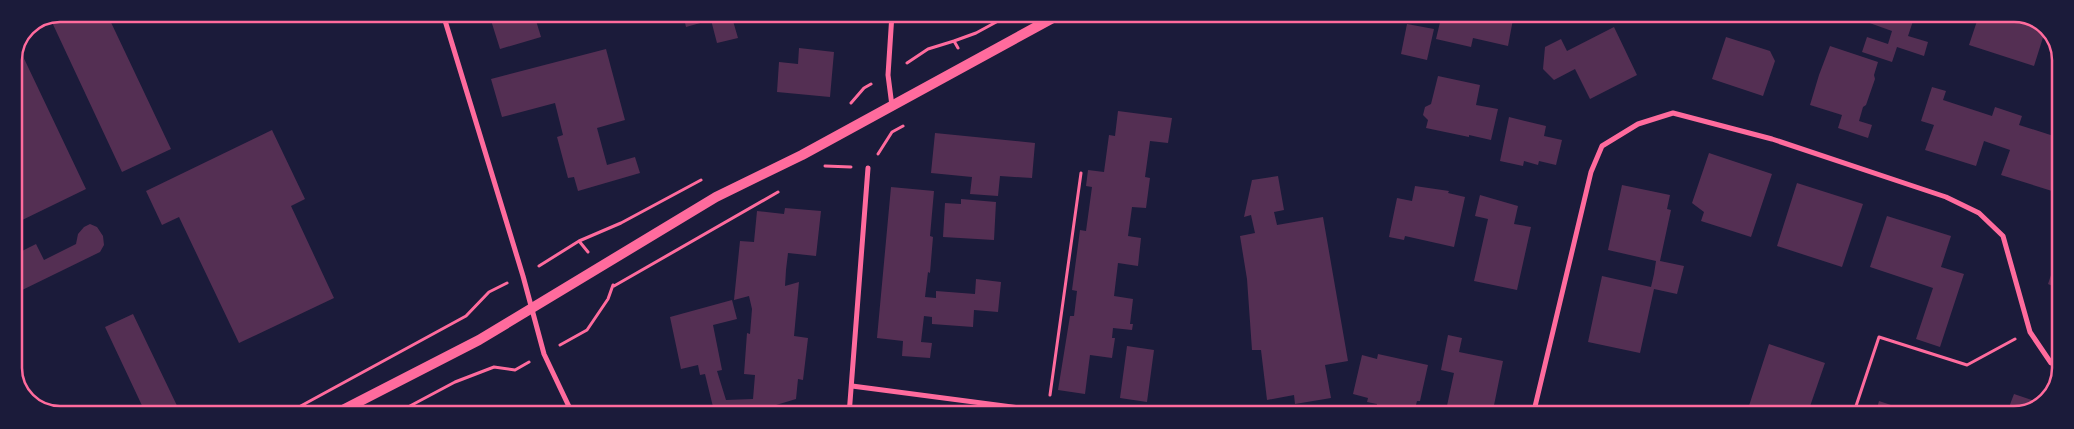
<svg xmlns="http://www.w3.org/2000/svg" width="2074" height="429" viewBox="0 0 2074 429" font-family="'Asap Condensed',sans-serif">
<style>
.building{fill:#542f53}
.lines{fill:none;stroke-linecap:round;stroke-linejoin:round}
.path{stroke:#ff6b9d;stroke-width:3}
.minor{stroke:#ff6b9d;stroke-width:5}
.secondary{stroke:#ff6b9d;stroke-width:10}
.rim{fill:none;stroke:#ff6b9d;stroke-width:2.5}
</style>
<rect width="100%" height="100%" fill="#1b1b3a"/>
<path class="building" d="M 61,14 L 107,14 L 171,149 L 122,172 L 50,18 Z
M 489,14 L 534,14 L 541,37 L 500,49 Z
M 683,14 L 731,14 L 738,38 L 717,43 L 711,20 L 686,27 Z
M 1442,14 L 1514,14 L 1508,46 L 1473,38 L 1471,47 L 1436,39 Z
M 1866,15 L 1915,15 L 1908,36 L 1928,42 L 1924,56 L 1897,47 L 1892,62 L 1862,52 L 1867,37 L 1888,44 L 1892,31 L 1864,21 Z
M 1979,15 L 2022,15 L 2046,28 L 2034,66 L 1969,45 Z
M 1407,24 L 1434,29 L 1427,60 L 1401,54 Z
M 1614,27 L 1637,75 L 1590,99 L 1575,69 L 1554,80 L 1543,69 L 1545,47 L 1561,39 L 1567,51 Z
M 1726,37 L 1770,51 L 1775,61 L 1763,96 L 1712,79 Z
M 1830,46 L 1878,62 L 1874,75 L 1875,79 L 1866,105 L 1863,107 L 1859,121 L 1872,125 L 1868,138 L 1838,128 L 1842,115 L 1810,105 L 1819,75 Z
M 19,48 L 86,189 L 14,224 L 14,61 Z
M 799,48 L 834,52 L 830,97 L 777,92 L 779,62 L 798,64 Z
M 606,49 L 625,120 L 597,128 L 607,165 L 635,157 L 640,173 L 578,191 L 574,177 L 568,178 L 557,137 L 563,135 L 555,103 L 502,117 L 491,79 Z
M 1438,76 L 1480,85 L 1476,105 L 1498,109 L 1491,140 L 1469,135 L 1469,137 L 1426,128 L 1428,120 L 1423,115 L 1425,107 L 1431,104 Z
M 1932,87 L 1946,91 L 1943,100 L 1992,116 L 1995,107 L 2022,116 L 2019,125 L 2060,138 L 2060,168 L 2052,191 L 2001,175 L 2010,150 L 1984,141 L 1976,166 L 1925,150 L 1934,125 L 1921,121 Z
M 1118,111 L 1172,118 L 1168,143 L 1150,141 L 1145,177 L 1150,178 L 1146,208 L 1132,207 L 1128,236 L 1141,238 L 1138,266 L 1118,263 L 1114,296 L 1133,299 L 1130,324 L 1133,324 L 1132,330 L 1113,328 L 1112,338 L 1115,338 L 1112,358 L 1090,355 L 1085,394 L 1058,390 L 1070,316 L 1074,316 L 1077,291 L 1072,290 L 1080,230 L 1086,231 L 1092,187 L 1086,186 L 1088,170 L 1104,172 L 1109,135 L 1115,136 Z
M 1509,117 L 1546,126 L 1544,136 L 1562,140 L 1556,165 L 1539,161 L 1538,165 L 1524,161 L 1523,166 L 1500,161 Z
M 272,130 L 305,199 L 291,206 L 334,298 L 239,343 L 179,217 L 162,225 L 146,191 Z
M 935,133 L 1035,143 L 1032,178 L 1000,176 L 998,196 L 970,194 L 972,177 L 931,173 Z
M 1709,153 L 1772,174 L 1751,237 L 1701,221 L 1704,212 L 1692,203 Z
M 1278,176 L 1284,210 L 1274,212 L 1277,225 L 1323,217 L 1348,361 L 1325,365 L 1331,398 L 1295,404 L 1294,395 L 1267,400 L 1261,350 L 1252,350 L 1247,279 L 1240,236 L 1255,233 L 1251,215 L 1244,217 L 1252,180 Z
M 1797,183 L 1863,204 L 1842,267 L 1777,246 Z
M 1622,185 L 1670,195 L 1667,209 L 1671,210 L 1660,261 L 1684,266 L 1677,294 L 1654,289 L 1640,353 L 1588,342 L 1602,276 L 1651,287 L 1654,274 L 1656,261 L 1608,250 Z
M 1415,186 L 1449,191 L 1448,193 L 1465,197 L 1454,247 L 1405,236 L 1404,240 L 1389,237 L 1397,198 L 1412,201 Z
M 891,187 L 934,191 L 930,236 L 933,237 L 930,273 L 928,272 L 925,297 L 936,298 L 936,291 L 975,294 L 976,279 L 1001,282 L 998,312 L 974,310 L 973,327 L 932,324 L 932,317 L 924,316 L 921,342 L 932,343 L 930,358 L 902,356 L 903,341 L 877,338 Z
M 1480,195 L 1518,206 L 1514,224 L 1531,227 L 1517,290 L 1474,281 L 1488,219 L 1475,216 Z
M 961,199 L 996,202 L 994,240 L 943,237 L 945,203 L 961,204 Z
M 785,208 L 821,211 L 816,256 L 788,253 L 786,270 L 785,286 L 799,282 L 794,336 L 808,338 L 803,380 L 798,379 L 796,399 L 756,411 L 756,415 L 715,415 L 705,374 L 700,375 L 698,365 L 681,369 L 670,317 L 732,300 L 737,319 L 713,325 L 722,370 L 717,371 L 726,400 L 753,399 L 755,375 L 744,374 L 747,333 L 750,334 L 752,309 L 749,296 L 734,300 L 740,241 L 754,242 L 757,211 L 784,214 Z
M 1887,216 L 1951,236 L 1941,267 L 1964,274 L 1940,347 L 1916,339 L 1933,288 L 1870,267 Z
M 90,224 L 97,227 L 103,236 L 104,245 L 100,252 L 14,294 L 14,255 L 36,244 L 44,260 L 76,244 L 78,234 L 84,227 Z
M 2055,263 L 2060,264 L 2060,301 L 2053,299 L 2057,288 L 2048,284 Z
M 133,314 L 181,414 L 146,414 L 105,327 Z
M 1448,335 L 1462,338 L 1459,352 L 1503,361 L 1492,415 L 1445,415 L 1454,373 L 1441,370 Z
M 1769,344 L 1825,363 L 1807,415 L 1737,415 L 1739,409 L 1747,412 Z
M 1127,346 L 1154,350 L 1147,402 L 1120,398 Z
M 1378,354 L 1428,365 L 1420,401 L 1417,401 L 1414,413 L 1392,408 L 1392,411 L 1376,409 L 1377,404 L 1367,402 L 1368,398 L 1353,394 L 1362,355 L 1377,359 Z
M 2014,394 L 2044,404 L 2013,415 L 2006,415 Z
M 1879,401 L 1921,415 L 1875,415 Z"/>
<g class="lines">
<path class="path" d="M 954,41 L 976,33 L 1011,14
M 907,63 L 928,49 L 954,41 L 958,48
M 851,103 L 864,88 L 871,84
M 878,154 L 892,132 L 903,126
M 825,166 L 851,167
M 579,241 L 588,252
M 539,266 L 579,241 L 621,223 L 701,180
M 614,286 L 778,192
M 560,345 L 587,330 L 608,299 L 613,285
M 1050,395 L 1081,173
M 286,414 L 466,316 L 489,292 L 507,283
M 393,415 L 455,382 L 494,367 L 515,370 L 529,362
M 1203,415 L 1211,415
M 1853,415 L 1879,337 L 1967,365 L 2015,339"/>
<path class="minor" d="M 443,14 L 523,276 L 544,354 L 573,415
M 892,106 L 888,75 L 892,14
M 852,386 L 1073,415
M 849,415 L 868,168
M 1533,415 L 1591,172 L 1602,146 L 1638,124 L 1673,113 L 1772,139 L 1946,197 L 1979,213 L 2003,236 L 2030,332 L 2051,363 L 2059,366"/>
<path class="secondary" d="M 333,415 L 479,340 L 716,197 L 802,155 L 1060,14"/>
</g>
<path d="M0 0H2074V429H0ZM60 22H2014A38 38 0 0 1 2052 60V368A38 38 0 0 1 2014 406H60A38 38 0 0 1 22 368V60A38 38 0 0 1 60 22Z" fill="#1b1b3a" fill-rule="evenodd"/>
<path class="rim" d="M60 22H2014A38 38 0 0 1 2052 60V368A38 38 0 0 1 2014 406H60A38 38 0 0 1 22 368V60A38 38 0 0 1 60 22Z"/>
</svg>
